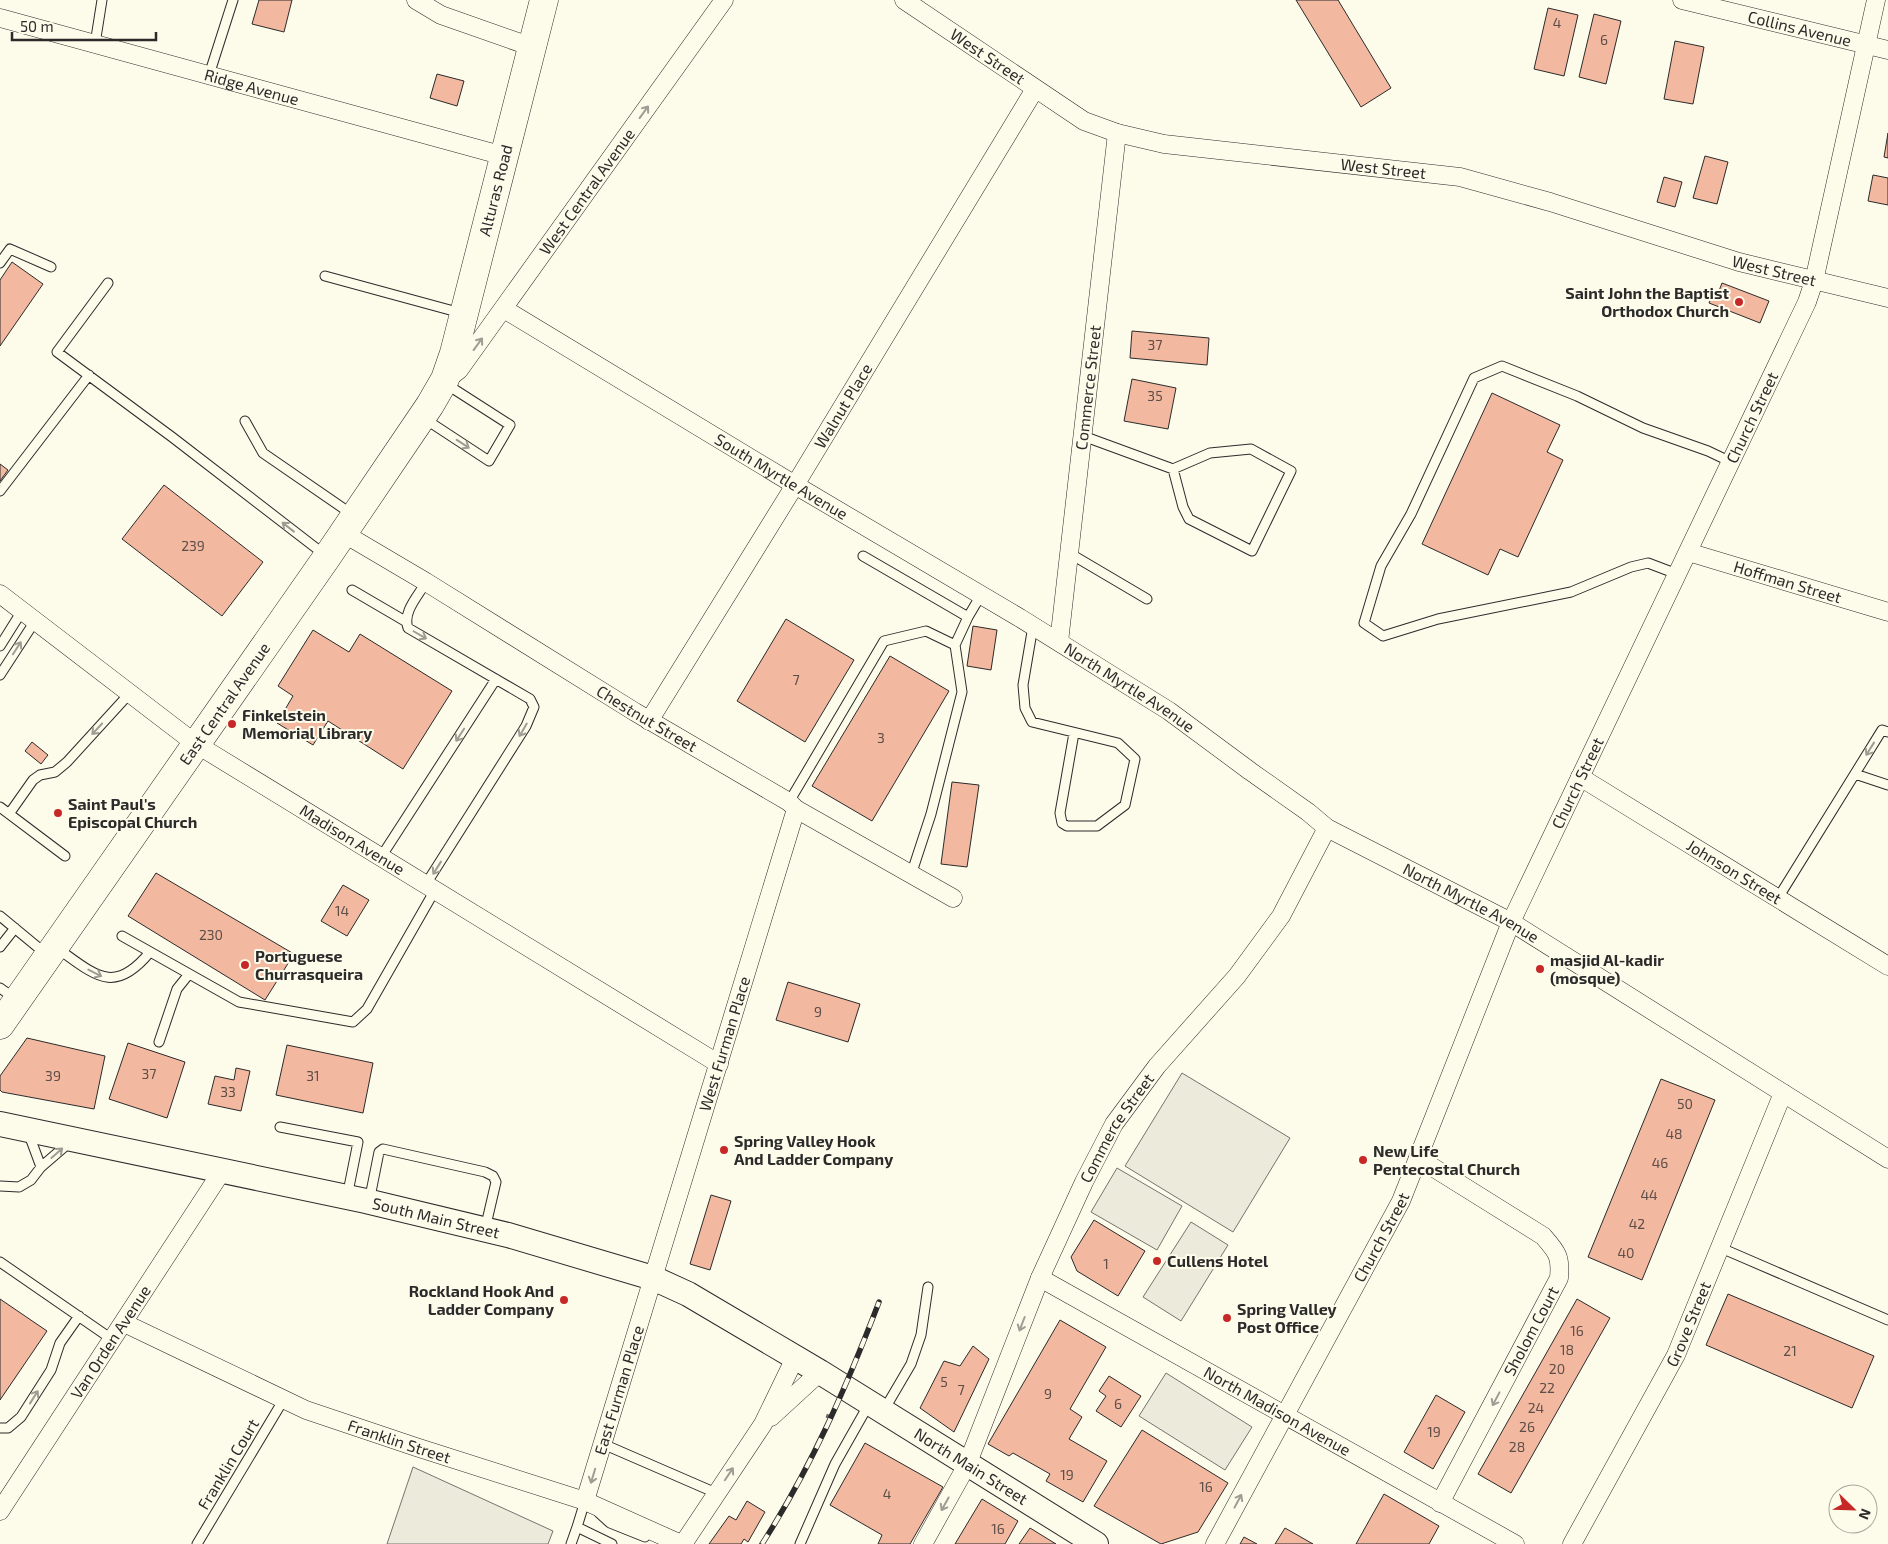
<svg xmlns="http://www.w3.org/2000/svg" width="1888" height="1544" viewBox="0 0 1888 1544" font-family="'Exo 2',sans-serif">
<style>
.parking{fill:#eceadb;stroke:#74746e}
.building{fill:#f2b8a0;stroke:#2b2b2b}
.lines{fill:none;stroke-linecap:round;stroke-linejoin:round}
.lane-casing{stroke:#2b2b2b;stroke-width:11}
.street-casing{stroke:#2b2b2b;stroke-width:19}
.secondary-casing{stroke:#2b2b2b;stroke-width:26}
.primary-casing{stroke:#2b2b2b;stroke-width:29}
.path{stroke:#6a6964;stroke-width:3;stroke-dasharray:4 2.5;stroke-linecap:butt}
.lane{stroke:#fdfbea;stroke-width:9}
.street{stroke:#fdfbea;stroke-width:18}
.secondary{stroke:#fdfbea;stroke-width:24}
.primary{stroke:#fdfbea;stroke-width:28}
.rail-casing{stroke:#2b2b2b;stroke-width:5.5}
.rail{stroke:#fdfbea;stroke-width:4;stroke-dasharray:11;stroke-linecap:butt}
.oneway{stroke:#9e9d94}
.poi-dot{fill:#c62828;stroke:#fdfbea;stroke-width:2}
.labels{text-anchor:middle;stroke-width:4;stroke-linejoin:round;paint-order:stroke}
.number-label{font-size:14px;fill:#5d4e48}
.street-label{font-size:16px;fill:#2b2b2b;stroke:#fdfbea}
.poi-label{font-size:16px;font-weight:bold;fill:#2b2b2b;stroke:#fdfbea;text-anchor:start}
</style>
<rect width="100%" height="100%" fill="#fdfbea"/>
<path class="parking" d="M 1182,1073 L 1290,1138 L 1233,1232 L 1125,1166 Z
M 1117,1168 L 1182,1206 L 1157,1250 L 1091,1212 Z
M 1191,1222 L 1228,1245 L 1181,1321 L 1143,1297 Z
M 1166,1373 L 1252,1427 L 1225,1470 L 1139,1416 Z
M 413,1467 L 553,1531 L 548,1544 L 387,1544 Z"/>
<path class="building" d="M 259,0 L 292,0 L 284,32 L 252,24 Z
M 1296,0 L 1338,0 L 1391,88 L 1361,107 Z
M 1548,8 L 1578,15 L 1564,76 L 1534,69 Z
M 1594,14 L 1621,21 L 1606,84 L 1579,77 Z
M 1675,41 L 1704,47 L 1693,104 L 1664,99 Z
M 437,74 L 464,81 L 457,106 L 430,98 Z
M 1888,133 L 1888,158 L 1884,157 Z
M 1705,156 L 1728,162 L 1717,204 L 1693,198 Z
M 1873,175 L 1888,178 L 1888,205 L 1868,201 Z
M 1664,177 L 1682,182 L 1675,207 L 1657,202 Z
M 12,262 L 43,284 L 0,346 L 0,280 Z
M 1722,283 L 1769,301 L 1760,323 L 1709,303 L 1713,294 L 1717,296 Z
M 1132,331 L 1209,338 L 1207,365 L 1130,358 Z
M 1132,379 L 1176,388 L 1168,429 L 1124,421 Z
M 1492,393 L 1560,425 L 1547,452 L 1563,460 L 1518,557 L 1500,549 L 1488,575 L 1422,544 Z
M 0,464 L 8,470 L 0,481 Z
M 164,485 L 263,562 L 222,616 L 122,539 Z
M 786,619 L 854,660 L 805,742 L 737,701 Z
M 973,626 L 997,630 L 991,670 L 967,666 Z
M 313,630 L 349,652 L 360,634 L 452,691 L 403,769 L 328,721 L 313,745 L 277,723 L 293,696 L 278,686 Z
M 890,656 L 949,691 L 872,821 L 812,786 Z
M 32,742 L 48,755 L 41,764 L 25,751 Z
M 952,782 L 979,785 L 967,867 L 941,864 Z
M 156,873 L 294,954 L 265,1000 L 128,916 Z
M 343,885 L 369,900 L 347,936 L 321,921 Z
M 788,982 L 860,1004 L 848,1042 L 776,1020 Z
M 27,1038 L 105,1056 L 94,1109 L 2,1092 L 0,1090 L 0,1076 Z
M 128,1043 L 185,1062 L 167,1118 L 109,1099 Z
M 287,1045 L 373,1063 L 363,1113 L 276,1095 Z
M 236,1068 L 250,1071 L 241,1111 L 208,1104 L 215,1076 L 234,1080 Z
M 1661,1079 L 1715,1100 L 1642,1280 L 1588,1257 Z
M 711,1195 L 731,1201 L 710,1270 L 690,1264 Z
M 1094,1220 L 1145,1251 L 1118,1296 L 1077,1271 L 1071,1257 Z
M 1728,1294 L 1874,1356 L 1852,1408 L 1706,1345 Z
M 0,1299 L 47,1331 L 0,1400 Z
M 1577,1299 L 1610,1318 L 1511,1493 L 1478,1474 Z
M 1060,1320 L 1106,1347 L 1070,1409 L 1082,1417 L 1069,1439 L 1107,1461 L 1083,1502 L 1046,1481 L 1050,1474 L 1013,1453 L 1009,1456 L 988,1444 Z
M 973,1346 L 989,1359 L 954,1432 L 920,1408 L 944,1361 L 960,1366 Z
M 1109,1376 L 1141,1396 L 1121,1427 L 1096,1411 L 1106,1396 L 1099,1391 Z
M 1436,1395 L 1465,1412 L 1433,1469 L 1404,1452 Z
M 1142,1430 L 1228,1483 L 1198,1532 L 1161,1544 L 1094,1506 Z
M 865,1443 L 943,1487 L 910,1544 L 878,1544 L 882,1535 L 830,1505 Z
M 1384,1494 L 1439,1526 L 1429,1544 L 1356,1544 Z
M 982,1499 L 1018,1521 L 1005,1544 L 955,1544 Z
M 747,1501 L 765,1512 L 748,1542 L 744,1539 L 741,1544 L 709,1544 L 729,1516 L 736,1520 Z
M 1030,1528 L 1056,1544 L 1019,1544 Z
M 1285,1528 L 1313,1544 L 1275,1544 Z
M 1244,1537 L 1257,1544 L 1240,1544 Z"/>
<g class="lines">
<g class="lane-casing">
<path id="lane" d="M 95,44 L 102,0
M 209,75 L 233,0
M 0,263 L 10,249 L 51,267
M 325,276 L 461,313
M 108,283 L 57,352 L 172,437 L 325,555
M 425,419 L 489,461 L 510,425 L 446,384
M 245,421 L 263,453 L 353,515
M 1083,436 L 1173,469 L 1210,453 L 1251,449 L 1291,471 L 1252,551 L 1189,519 L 1183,507 L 1173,469
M 0,491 L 89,375
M 1069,553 L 1147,599
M 863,556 L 968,617
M 1677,574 L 1648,563 L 1631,567 L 1571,592 L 1438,619 L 1383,636 L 1364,623 L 1381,566 L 1411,514 L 1474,378 L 1502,366 L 1577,396 L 1643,428 L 1708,451 L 1731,462
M 352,590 L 405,621
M 1033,626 L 1023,685 L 1025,708 L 1032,722 L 1118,743 L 1135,759 L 1125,805 L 1097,826 L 1067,826 L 1062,823 L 1060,813 L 1074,733
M 955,645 L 968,617 L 981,595
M 0,646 L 22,611
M 0,675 L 35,621
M 1855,774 L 1888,785
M 789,802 L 884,641 L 926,631 L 955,645 L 962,692 L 931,814 L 911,875
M 0,807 L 65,856
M 9,814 L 33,780 L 40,775 L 55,772 L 67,762 L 130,693
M 381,857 L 496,679
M 426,884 L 526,726 L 534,707 L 530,699 L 408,628 C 402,612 419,595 426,582
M 1778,898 L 1882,730 L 1888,732
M 0,916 L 46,954
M 122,936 L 239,1002 L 353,1022 L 367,1009 L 435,890
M 0,947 L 15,928
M 57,948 C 95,975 114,996 150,952
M 0,988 L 14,998
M 159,1042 L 177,989 L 189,974
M 280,1127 L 358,1142 L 347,1197
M 28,1132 L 41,1167
M 0,1186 L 19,1187 L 31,1180 L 41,1167 L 70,1142
M 369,1202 L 379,1152 L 383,1149 L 485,1172 L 493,1176 L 496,1182 L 485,1229
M 1721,1248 L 1888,1320
M 0,1262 L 113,1340
M 884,1410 L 911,1364 L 921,1335 L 928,1287
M 0,1428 L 8,1428 L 21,1417 L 51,1370 L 60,1343 L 79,1316
M 603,1444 L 716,1493
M 587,1503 L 585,1501 L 577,1527 L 612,1544
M 599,1513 L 610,1523 L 645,1537
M 197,1544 L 284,1399
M 571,1544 L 577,1527
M 800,1544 L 835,1464 L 869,1404"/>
</g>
<g class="street-casing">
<g id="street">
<path d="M 416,0 L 441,15 L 532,47"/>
<path id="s1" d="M 904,0 L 1084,121 L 1117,133 L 1164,144 L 1460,177 L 1550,202 L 1739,262 L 1888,298"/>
<path id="s2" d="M 1682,0 L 1888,50"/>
<path id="s3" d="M 0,18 L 504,156"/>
<path id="s4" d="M 504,309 L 795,485 L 1020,618 L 1169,711 L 1250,771 L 1308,812 L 1327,828 L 1511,922 L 1888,1159"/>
<path id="s5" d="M 450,377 L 459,370 L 724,0"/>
<path id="s6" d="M 343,533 L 426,582 L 635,712 L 789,802 L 796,809 L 953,898"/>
<path id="s7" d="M 1688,552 L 1888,612"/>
<path id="s8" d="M 0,594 L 196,744 L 719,1064"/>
<path id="s9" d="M 1059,642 L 1117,133"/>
<path id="s10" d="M 649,721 L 795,485 L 1035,89"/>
<path id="s11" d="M 1580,777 L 1888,966"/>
<path d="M 1418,1158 L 1543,1236 C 1557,1252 1561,1256 1559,1278 L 1440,1503"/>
<path id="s12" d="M 1040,1278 L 1515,1544"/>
<path id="s13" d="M 124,1323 L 306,1410 L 416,1447 L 585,1501 L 681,1544"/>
<path d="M 771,1417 L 820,1372"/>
<path id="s14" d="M 585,1501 L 796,809"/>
<path id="s15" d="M 0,1511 L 222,1171"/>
<path d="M 683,1544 L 763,1424 L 795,1358"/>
<path id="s16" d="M 923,1544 L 967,1465 L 1040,1278 L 1084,1182 L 1114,1124 L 1157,1066 L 1237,976 L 1281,916 L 1327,828"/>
<path id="s17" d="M 1215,1544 L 1401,1201 L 1511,922 L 1807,302 L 1814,281 L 1876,0"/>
<path id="s18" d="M 1572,1544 L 1676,1355 L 1783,1093"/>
</g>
</g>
<g class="secondary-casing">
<g id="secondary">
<path id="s19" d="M 0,1124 L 366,1201 L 508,1235 L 653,1278 L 688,1294 L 820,1372 L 1096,1544"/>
</g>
</g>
<g class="primary-casing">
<g id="primary">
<path id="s20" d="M 0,1025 L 327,557 L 430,405 L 445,379 L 454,353 L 544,0"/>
</g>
</g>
<path class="path" d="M 827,1418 L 829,1412"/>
<use href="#lane" class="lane"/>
<use href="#street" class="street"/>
<use href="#secondary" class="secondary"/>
<use href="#primary" class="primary"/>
<g class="rail-casing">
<path id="rail" d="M 762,1544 C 812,1466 846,1388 879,1302"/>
</g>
<use href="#rail" class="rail"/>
</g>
<defs><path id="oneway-shaft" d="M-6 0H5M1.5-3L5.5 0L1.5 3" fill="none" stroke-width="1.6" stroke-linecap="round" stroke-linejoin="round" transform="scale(1.25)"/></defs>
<g class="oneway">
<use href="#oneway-shaft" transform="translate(644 112) rotate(-54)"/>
<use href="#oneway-shaft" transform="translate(478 344) rotate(-54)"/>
<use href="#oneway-shaft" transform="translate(463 444) rotate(33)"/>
<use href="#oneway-shaft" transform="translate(288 527) rotate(-142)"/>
<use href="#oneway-shaft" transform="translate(420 635) rotate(30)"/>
<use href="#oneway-shaft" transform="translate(17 648) rotate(-57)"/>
<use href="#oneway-shaft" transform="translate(97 729) rotate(133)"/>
<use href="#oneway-shaft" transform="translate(523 730) rotate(120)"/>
<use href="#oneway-shaft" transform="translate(460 735) rotate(123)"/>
<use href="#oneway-shaft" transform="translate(1870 749) rotate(122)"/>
<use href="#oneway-shaft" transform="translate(437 868) rotate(122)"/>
<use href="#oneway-shaft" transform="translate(95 973) rotate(27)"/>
<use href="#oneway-shaft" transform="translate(57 1153) rotate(-41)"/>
<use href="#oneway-shaft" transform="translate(1022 1324) rotate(111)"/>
<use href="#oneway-shaft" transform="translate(34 1397) rotate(-58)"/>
<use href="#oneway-shaft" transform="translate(1496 1399) rotate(118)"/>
<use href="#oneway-shaft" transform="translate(729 1474) rotate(-56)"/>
<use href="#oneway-shaft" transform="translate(593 1476) rotate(107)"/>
<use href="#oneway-shaft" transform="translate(1238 1501) rotate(-62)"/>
<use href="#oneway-shaft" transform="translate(945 1504) rotate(119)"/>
</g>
<g class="poi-dot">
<circle cx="1739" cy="302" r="5"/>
<circle cx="232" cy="724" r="5"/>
<circle cx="58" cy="813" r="5"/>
<circle cx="245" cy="965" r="5"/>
<circle cx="1540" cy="969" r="5"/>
<circle cx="724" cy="1150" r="5"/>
<circle cx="1363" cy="1160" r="5"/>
<circle cx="1157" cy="1261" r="5"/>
<circle cx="564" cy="1300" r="5"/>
<circle cx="1227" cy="1318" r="5"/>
</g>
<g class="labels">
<g class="number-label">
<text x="1557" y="28">4</text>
<text x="1604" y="45">6</text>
<text x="1155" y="350">37</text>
<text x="1155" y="401">35</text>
<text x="193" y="551">239</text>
<text x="796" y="685">7</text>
<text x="881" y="743">3</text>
<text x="342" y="916">14</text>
<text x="211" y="940">230</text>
<text x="818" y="1017">9</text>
<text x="149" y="1079">37</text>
<text x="53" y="1081">39</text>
<text x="313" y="1081">31</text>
<text x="228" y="1097">33</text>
<text x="1685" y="1109">50</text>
<text x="1674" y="1139">48</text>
<text x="1660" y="1168">46</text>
<text x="1649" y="1200">44</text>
<text x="1637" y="1229">42</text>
<text x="1626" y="1258">40</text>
<text x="1106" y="1269">1</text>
<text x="1577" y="1336">16</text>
<text x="1567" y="1355">18</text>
<text x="1790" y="1356">21</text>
<text x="1557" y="1374">20</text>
<text x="944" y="1387">5</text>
<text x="1547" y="1393">22</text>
<text x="961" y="1395">7</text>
<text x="1048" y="1399">9</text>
<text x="1118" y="1409">6</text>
<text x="1536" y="1413">24</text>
<text x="1527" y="1432">26</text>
<text x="1434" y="1437">19</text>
<text x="1517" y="1452">28</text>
<text x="1067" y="1480">19</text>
<text x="1206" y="1492">16</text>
<text x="887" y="1499">4</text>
<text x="998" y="1534">16</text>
</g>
<g class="street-label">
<text dy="6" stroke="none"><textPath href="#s2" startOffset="121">Collins Avenue</textPath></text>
<text dy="6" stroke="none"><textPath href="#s1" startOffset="101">West Street</textPath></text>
<text dy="6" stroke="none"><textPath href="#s3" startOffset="261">Ridge Avenue</textPath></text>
<text dy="6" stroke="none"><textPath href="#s1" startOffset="521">West Street</textPath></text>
<text dy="6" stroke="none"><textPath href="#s20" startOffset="980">Alturas Road</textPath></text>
<text dy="6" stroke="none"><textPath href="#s5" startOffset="231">West Central Avenue</textPath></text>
<text dy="6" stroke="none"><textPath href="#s1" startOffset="926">West Street</textPath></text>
<text dy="6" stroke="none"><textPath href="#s9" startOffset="256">Commerce Street</textPath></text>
<text dy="6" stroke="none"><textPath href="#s10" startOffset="370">Walnut Place</textPath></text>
<text dy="6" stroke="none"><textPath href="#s17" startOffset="1249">Church Street</textPath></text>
<text dy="6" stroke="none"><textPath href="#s4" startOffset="324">South Myrtle Avenue</textPath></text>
<text dy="6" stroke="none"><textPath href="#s7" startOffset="104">Hoffman Street</textPath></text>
<text dy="6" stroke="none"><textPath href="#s4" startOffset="731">North Myrtle Avenue</textPath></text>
<text dy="6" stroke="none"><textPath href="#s20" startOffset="392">East Central Avenue</textPath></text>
<text dy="6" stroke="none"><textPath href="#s6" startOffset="356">Chestnut Street</textPath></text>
<text dy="6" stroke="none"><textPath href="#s17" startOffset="844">Church Street</textPath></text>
<text dy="6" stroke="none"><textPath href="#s8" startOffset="430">Madison Avenue</textPath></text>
<text dy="6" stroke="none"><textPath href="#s11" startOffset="181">Johnson Street</textPath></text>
<text dy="6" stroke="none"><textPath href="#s4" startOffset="1136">North Myrtle Avenue</textPath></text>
<text dy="6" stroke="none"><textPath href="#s14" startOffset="478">West Furman Place</textPath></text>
<text dy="6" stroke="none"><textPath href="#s16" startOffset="460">Commerce Street</textPath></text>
<text dy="6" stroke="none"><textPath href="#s19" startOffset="446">South Main Street</textPath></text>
<text dy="6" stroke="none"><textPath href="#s17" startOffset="349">Church Street</textPath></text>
<text dy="6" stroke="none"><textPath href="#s18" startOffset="249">Grove Street</textPath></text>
<text transform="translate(1531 1331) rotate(-62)" y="6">Sholom Court</text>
<text dy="6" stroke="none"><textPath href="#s15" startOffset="202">Van Orden Avenue</textPath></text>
<text dy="6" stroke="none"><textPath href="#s14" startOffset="116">East Furman Place</textPath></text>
<text dy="6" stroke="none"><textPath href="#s12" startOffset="272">North Madison Avenue</textPath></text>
<text dy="6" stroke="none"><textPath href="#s13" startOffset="300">Franklin Street</textPath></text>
<text transform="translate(228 1464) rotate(-59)" y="6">Franklin Court</text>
<text dy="6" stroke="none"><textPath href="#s19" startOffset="1041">North Main Street</textPath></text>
</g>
<g class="poi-label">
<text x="1729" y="299" text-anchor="end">Saint John the Baptist<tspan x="1729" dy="18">Orthodox Church</tspan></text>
<text x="242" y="721">Finkelstein<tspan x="242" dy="18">Memorial Library</tspan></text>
<text x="68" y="810">Saint Paul's<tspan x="68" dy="18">Episcopal Church</tspan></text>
<text x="255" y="962">Portuguese<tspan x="255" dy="18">Churrasqueira</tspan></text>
<text x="1550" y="966">masjid Al-kadir<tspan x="1550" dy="18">(mosque)</tspan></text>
<text x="734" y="1147">Spring Valley Hook<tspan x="734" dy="18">And Ladder Company</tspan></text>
<text x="1373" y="1157">New Life<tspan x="1373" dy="18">Pentecostal Church</tspan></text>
<text x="1167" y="1267">Cullens Hotel</text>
<text x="554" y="1297" text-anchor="end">Rockland Hook And<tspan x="554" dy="18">Ladder Company</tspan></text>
<text x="1237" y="1315">Spring Valley<tspan x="1237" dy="18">Post Office</tspan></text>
</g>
</g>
<g transform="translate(1853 1509) rotate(113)"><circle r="24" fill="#fdfbea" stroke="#a9a89e"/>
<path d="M0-4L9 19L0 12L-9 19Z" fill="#c62828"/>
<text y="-8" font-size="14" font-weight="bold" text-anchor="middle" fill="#2b2b2b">N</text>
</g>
<path d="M12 32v8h144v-8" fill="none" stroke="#2b2b2b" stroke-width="2.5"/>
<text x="20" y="32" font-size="15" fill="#2b2b2b" stroke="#fdfbea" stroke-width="4" paint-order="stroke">50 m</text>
</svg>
